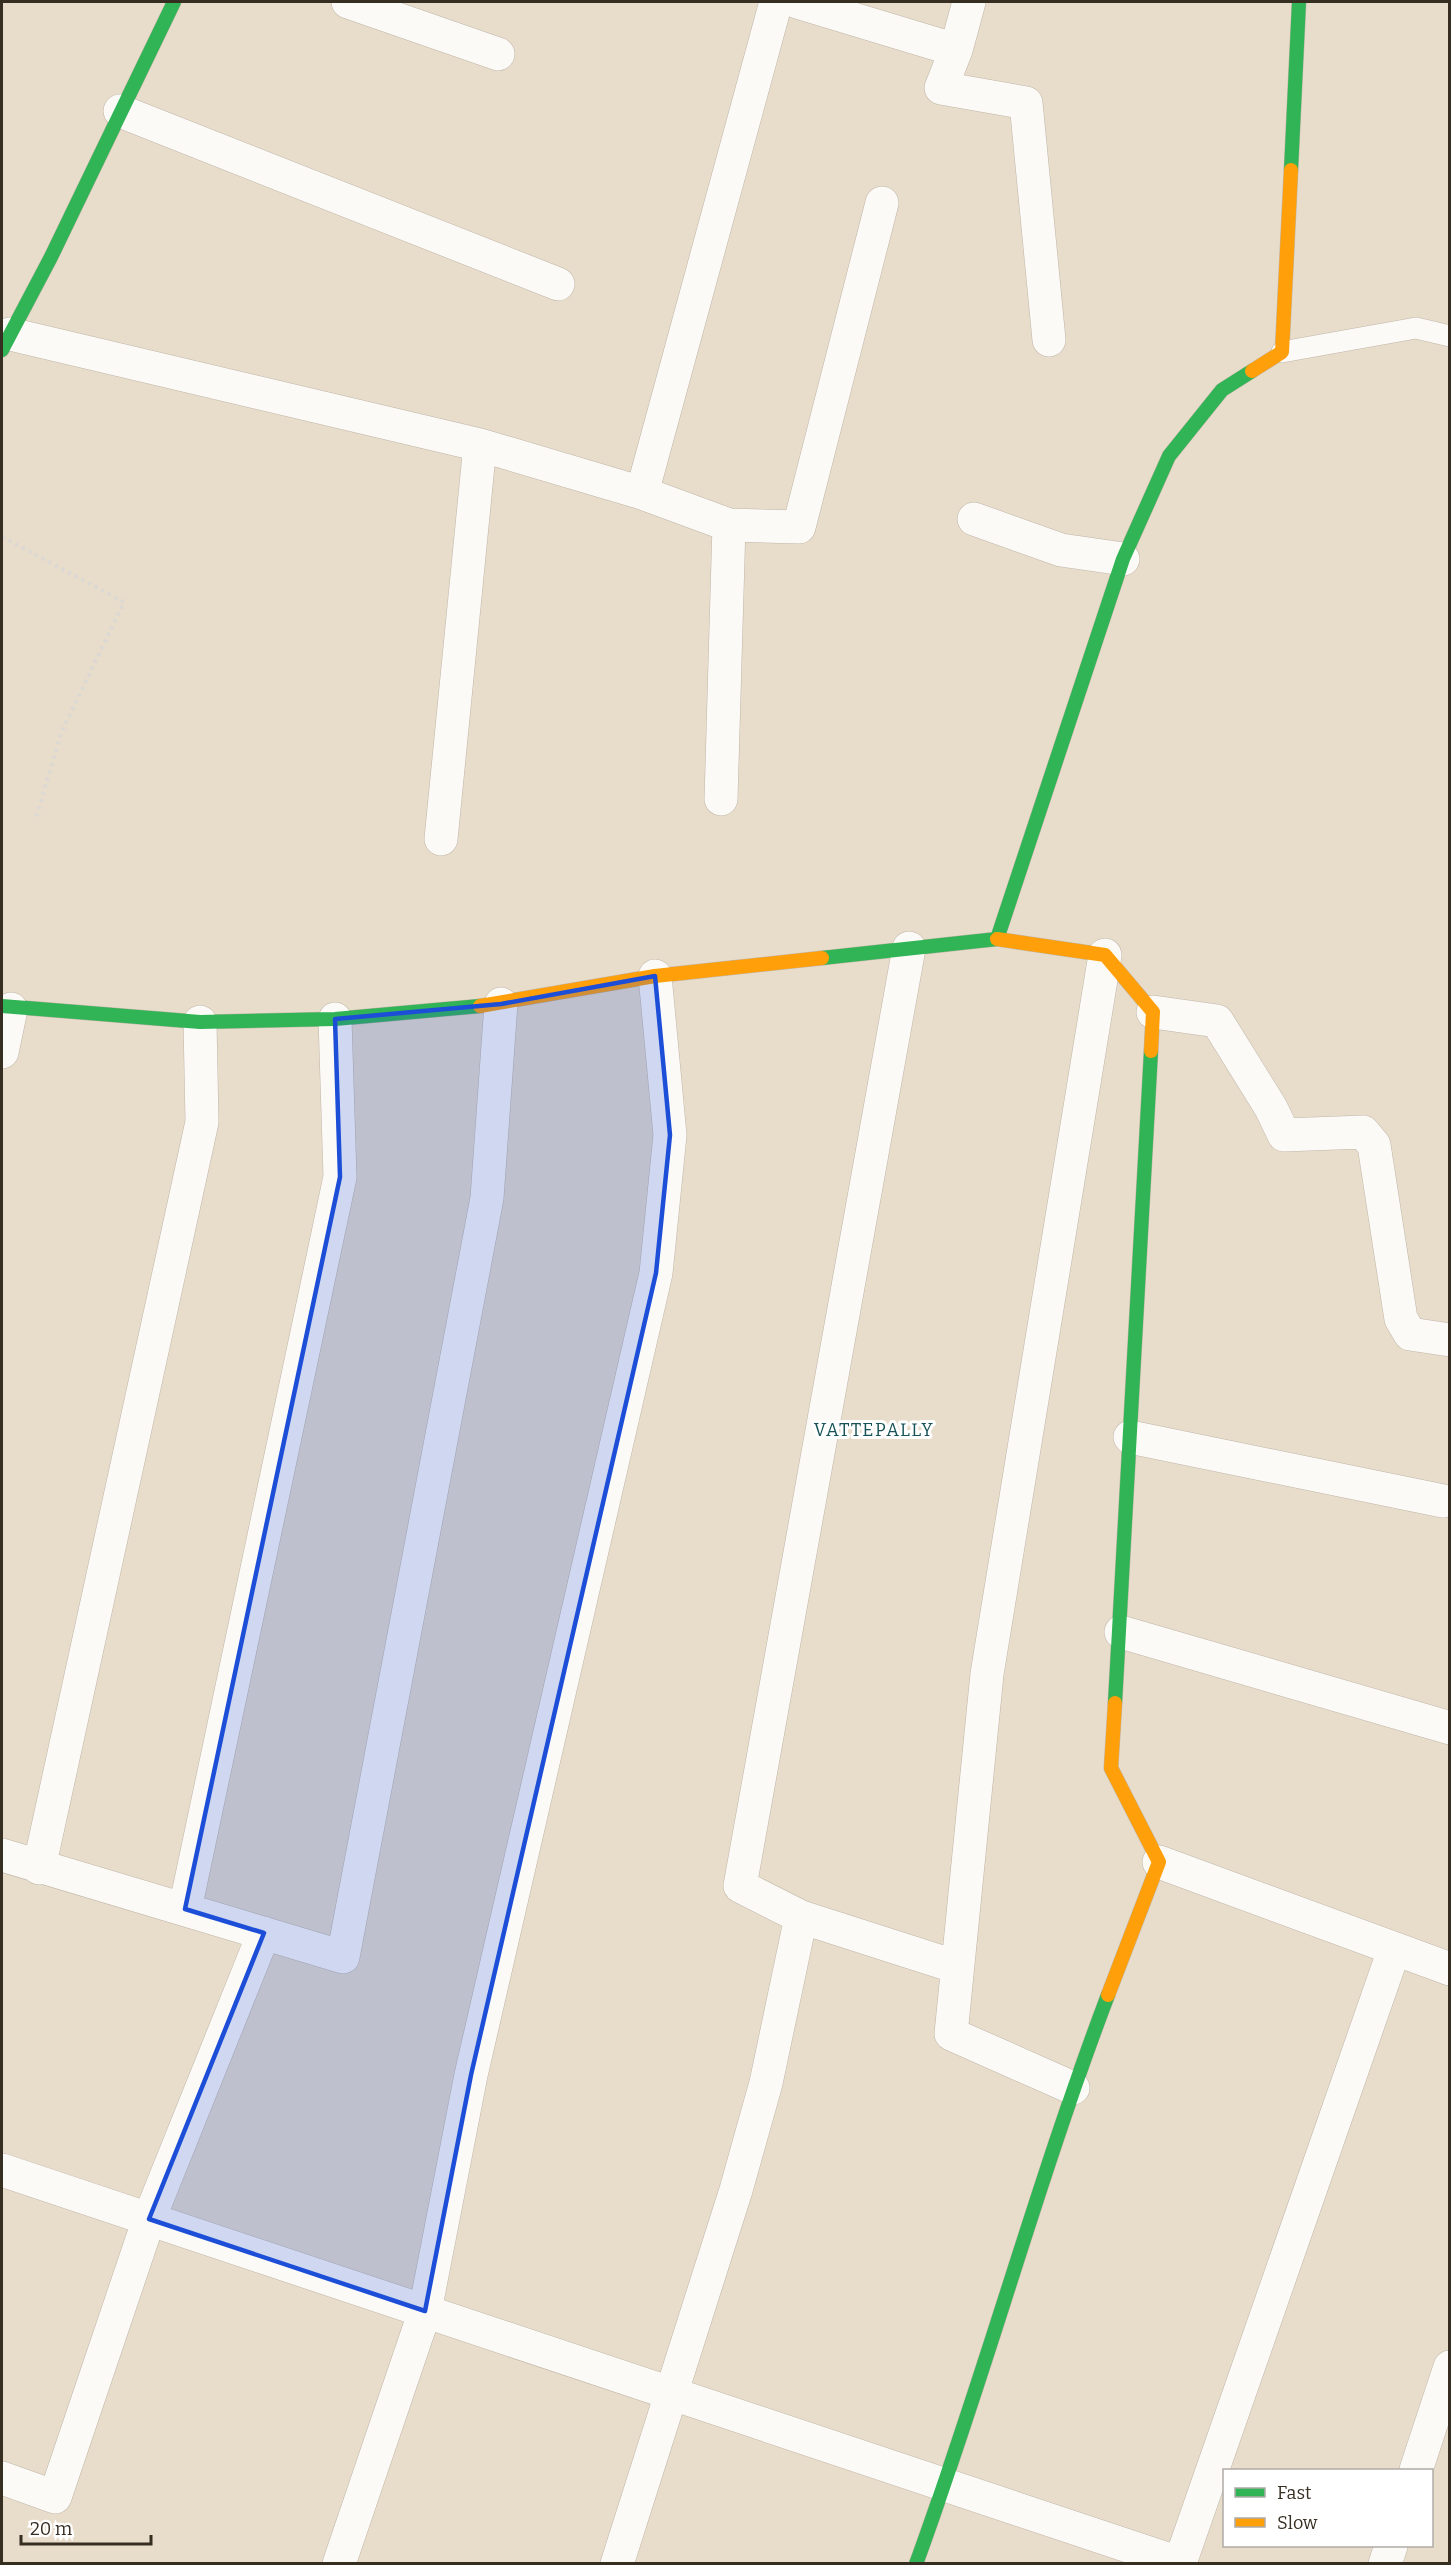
<svg xmlns="http://www.w3.org/2000/svg" width="1451" height="2565" viewBox="0 0 1451 2565" font-family="Bitter,serif">
<style>
.lines{fill:none;stroke-linecap:round;stroke-linejoin:round}
.lane-casing{stroke:#bfb6a8;stroke-width:22}
.street-casing{stroke:#bfb6a8;stroke-width:34}
.fast-casing{stroke:#bfb6a8;stroke-width:15}
.slow-casing{stroke:#bfb6a8;stroke-width:15}
.path{stroke:#dcd8d3;stroke-width:4;stroke-dasharray:3 4.5;stroke-linecap:butt}
.lane{stroke:#fcfaf7;stroke-width:21}
.street{stroke:#fcfaf7;stroke-width:33}
.fast{stroke:#30b455;stroke-width:14}
.slow{stroke:#ff9f0a;stroke-width:14}
.marked{fill:#1d4ed8;fill-opacity:0.2;stroke:#1d4ed8;stroke-width:4.5;stroke-linejoin:round}
.labels{text-anchor:middle;stroke-width:6;stroke-linejoin:round;paint-order:stroke}
.neighbourhood-label{font-size:18px;letter-spacing:1.5px;fill:#175356;stroke:#fff}
</style>
<rect width="100%" height="100%" fill="#e8dccb"/>
<g class="lines">
<g class="lane-casing">
<path id="lane" d="M 1282,352 L 1416,328 L 1450,336"/>
</g>
<g class="street-casing">
<path id="street" d="M 348,2 L 498,54
M 797,2 L 956,50
M 969,2 L 956,50 L 941,88 L 1026,103 L 1049,340
M 120,111 L 558,284
M 10,334 L 480,445 L 642,493 L 729,525 L 799,527 L 882,203
M 642,493 L 776,2
M 974,519 L 1061,550 L 1123,559
M 721,799 L 729,525
M 441,839 L 480,445
M 1153,1012 L 1217,1021 L 1271,1108 L 1284,1135 L 1363,1132 L 1374,1145 L 1401,1319 L 1410,1334 L 1450,1340
M 2,1052 L 11,1009
M 1130,1437 L 1443,1501
M 1121,1632 L 1450,1728
M 2,1855 L 343,1957 L 487,1198 L 501,1004
M 1159,1862 L 1450,1969
M 39,1868 L 202,1122 L 200,1022
M 185,1909 L 340,1177 L 335,1019
M 801,1917 L 957,1967
M 1073,2088 L 951,2034 L 987,1674 L 1105,955
M 2,2170 L 1182,2564
M 1416,2470 L 1450,2367
M 2,2478 L 55,2497 L 149,2219 L 264,1933
M 1180,2563 L 1394,1950
M 339,2564 L 425,2311 L 471,2075 L 656,1273 L 670,1135 L 655,976
M 617,2564 L 736,2190 L 766,2083 L 801,1917 L 740,1886 L 909,948
M 1385,2564 L 1391,2546"/>
</g>
<g class="fast-casing">
<path id="fast" d="M 1291,170 L 1299,2
M 2,350 L 51,257 L 174,2
M 822,958 L 997,939 L 1123,559 L 1169,456 L 1222,390 L 1252,371
M 2,1006 L 200,1022 L 335,1019 L 480,1006
M 1115,1703 L 1151,1051
M 916,2564 C 985,2376 1037,2182 1108,1995"/>
</g>
<g class="slow-casing">
<path id="slow" d="M 1252,371 L 1282,352 L 1291,170
M 997,939 L 1105,955 L 1153,1012 L 1151,1051
M 480,1006 L 655,976 L 822,958
M 1108,1995 L 1159,1862 L 1111,1768 L 1115,1703"/>
</g>
<path class="path" d="M 2,537 L 124,602 L 61,733 L 36,818"/>
<use href="#lane" class="lane"/>
<use href="#street" class="street"/>
<use href="#fast" class="fast"/>
<use href="#slow" class="slow"/>
</g>
<path class="marked" d="M 655,976 L 670,1135 L 656,1273 L 471,2075 L 425,2311 L 149,2219 L 264,1933 L 185,1909 L 340,1177 L 335,1019 L 501,1004 Z"/>
<g class="labels">
<g class="neighbourhood-label">
<text x="874" y="1436">VATTEPALLY</text>
</g>
</g>
<rect width="1451" height="2565" fill="none" stroke="#372e22" stroke-width="6"/>
<rect x="1223" y="2469" width="210" height="78" fill="#ffffff" stroke="#afaba7" stroke-width="1.5"/>
<rect x="1235" y="2488" width="30" height="9" fill="#30b455" stroke="#afaba7" stroke-width="1.5"/>
<text x="1277" y="2499" font-size="18" fill="#372e22">Fast</text>
<rect x="1235" y="2518" width="30" height="9" fill="#ff9f0a" stroke="#afaba7" stroke-width="1.5"/>
<text x="1277" y="2529" font-size="18" fill="#372e22">Slow</text>
<path d="M21 2535v9h130v-9" fill="none" stroke="#372e22" stroke-width="3"/>
<text x="30" y="2535" font-size="18" fill="#372e22" stroke="#ffffff" stroke-width="4.5" paint-order="stroke">20 m</text>
</svg>
